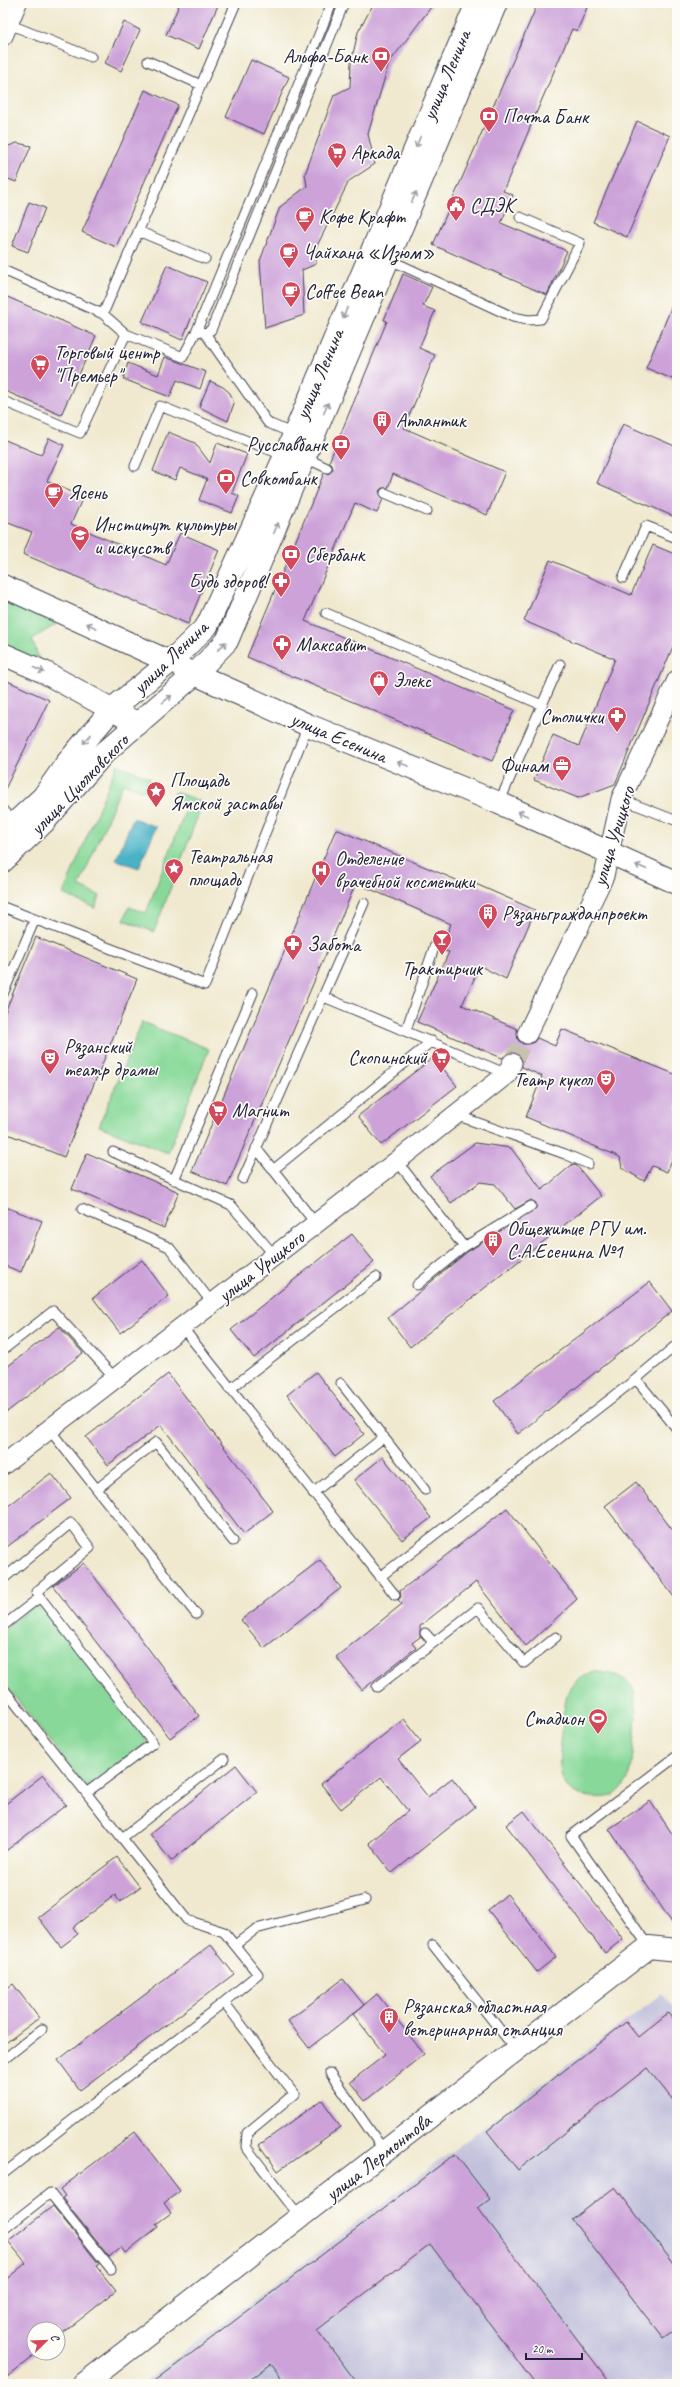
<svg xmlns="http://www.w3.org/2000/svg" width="680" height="2387" viewBox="0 0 680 2387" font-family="Caveat,sans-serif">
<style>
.industrial{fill:#c2c1dc}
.green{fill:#88d999;stroke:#557e6a}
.water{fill:#49b2c7;stroke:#366a81}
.building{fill:#cca2d9}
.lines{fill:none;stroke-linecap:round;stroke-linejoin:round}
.street-tunnel{stroke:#c7c1b1;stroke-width:19;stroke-dasharray:19 10;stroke-linecap:butt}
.lane-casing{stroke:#414051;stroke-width:11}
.street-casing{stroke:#414051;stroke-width:21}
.secondary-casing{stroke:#414051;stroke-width:24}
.primary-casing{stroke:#414051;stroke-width:24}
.lane{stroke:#fff;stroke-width:9}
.street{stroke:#fff;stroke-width:19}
.secondary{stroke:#fff;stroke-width:22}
.primary{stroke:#fff;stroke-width:22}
.oneway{stroke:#9c9ca7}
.labels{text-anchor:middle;stroke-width:3.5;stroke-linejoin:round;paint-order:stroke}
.poi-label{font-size:20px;fill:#22223b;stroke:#fdfcf7;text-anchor:start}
.street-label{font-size:20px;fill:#22223b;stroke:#fdfcf7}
</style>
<rect width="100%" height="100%" fill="#fdfcf7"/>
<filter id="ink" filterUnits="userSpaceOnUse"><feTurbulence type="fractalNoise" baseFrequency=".025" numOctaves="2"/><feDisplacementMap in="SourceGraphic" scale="8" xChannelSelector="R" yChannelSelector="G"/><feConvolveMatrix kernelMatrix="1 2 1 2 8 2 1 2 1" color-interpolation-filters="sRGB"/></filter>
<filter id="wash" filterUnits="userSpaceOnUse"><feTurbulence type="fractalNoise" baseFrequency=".012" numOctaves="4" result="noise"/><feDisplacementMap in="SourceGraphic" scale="16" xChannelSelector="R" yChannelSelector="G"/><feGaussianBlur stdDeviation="0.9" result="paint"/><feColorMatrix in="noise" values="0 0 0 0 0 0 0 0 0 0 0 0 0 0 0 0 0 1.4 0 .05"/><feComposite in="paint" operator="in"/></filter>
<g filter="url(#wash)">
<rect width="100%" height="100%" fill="#f0e9cf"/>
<path class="industrial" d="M 662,1994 L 677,2013 L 677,2384 L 141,2384 Z"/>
<path class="green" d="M 3,599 L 57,624 L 32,639 L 40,663 L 3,647 Z
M 117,764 L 150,778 L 144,791 L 123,783 L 79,886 L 100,896 L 95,908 L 63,894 Z
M 175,792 L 203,802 L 154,932 L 124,920 L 129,907 L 146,913 L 186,809 L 171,803 Z
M 142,1022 L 209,1049 L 168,1153 L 99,1126 Z
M 38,1602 L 148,1742 L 86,1787 L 3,1682 L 3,1630 Z
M 594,1672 C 607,1672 624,1675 632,1687 C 640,1700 633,1759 630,1775 C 628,1780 623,1787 620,1790 C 612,1798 602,1798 591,1797 C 553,1794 559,1760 562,1733 C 563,1720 564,1706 567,1694 C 573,1681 581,1677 594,1672 Z"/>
<path class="water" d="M 133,818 L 156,827 L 139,868 L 116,860 Z"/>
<g id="blocks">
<path class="building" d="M 180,3 L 219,3 L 199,49 L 166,35 Z
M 374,3 L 434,3 L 389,63 L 368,134 L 375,164 L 349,181 L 316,248 L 316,264 L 302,270 L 304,315 L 265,328 L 260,261 L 280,207 L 307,186 L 305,174 L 334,95 L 350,87 L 351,63 L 358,32 Z
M 538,3 L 589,3 L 577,31 L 572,29 L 503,191 L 513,195 L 501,223 L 567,251 L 547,295 L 433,245 Z
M 124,22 L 140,30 L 121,71 L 105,63 Z
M 251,60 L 289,77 L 264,134 L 226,117 Z
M 145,90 L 178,105 L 116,247 L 82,232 Z
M 637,121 L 670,136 L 627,237 L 593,222 Z
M 17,143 L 31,146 L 16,182 L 3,177 L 3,148 Z
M 29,202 L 45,208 L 28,252 L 12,246 Z
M 167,265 L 207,282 L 182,340 L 142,322 Z
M 403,274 L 432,287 L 423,306 L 435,311 L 419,348 L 435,355 L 404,428 L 505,472 L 487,515 L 393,474 L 388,488 L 382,488 L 379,491 L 383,499 L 377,513 L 355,503 L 305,621 L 514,710 L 492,761 L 247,657 L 324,473 L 328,474 L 333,470 L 332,465 L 329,462 L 387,321 L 384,320 Z
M 677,294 L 677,381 L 646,368 Z
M 3,295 L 96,336 L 61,415 L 3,390 Z
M 165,357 L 206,372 L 200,389 L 177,380 L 170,397 L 123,379 L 128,363 L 158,375 Z
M 210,381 L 223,387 L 230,393 L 234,403 L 228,421 L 199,407 Z
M 623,424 L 677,447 L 677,518 L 597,483 Z
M 168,432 L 195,443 L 210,463 L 217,443 L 247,454 L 232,493 L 239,496 L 232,513 L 199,500 L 207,479 L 180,468 L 175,480 L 153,471 Z
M 49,438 L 64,445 L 47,481 L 83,497 L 71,524 L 166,565 L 180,533 L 219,550 L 188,624 L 23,554 L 32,532 L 3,521 L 3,439 L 41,455 Z
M 653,545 L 677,555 L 677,637 L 615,784 L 578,798 L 534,780 L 553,735 L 579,746 L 615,659 L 524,621 L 550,560 L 631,595 Z
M 3,679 L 49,700 L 3,793 Z
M 336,829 L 468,885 L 469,881 L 535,910 L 506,979 L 480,966 L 462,1005 L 517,1029 L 518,1040 L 523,1044 L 533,1043 L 537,1038 L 555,1046 L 562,1029 L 677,1075 L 677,1147 L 667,1172 L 652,1166 L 644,1181 L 622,1168 L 620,1157 L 526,1117 L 542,1076 L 522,1067 L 521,1056 L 511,1052 L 502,1058 L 417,1022 L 449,952 L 440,950 L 451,924 L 356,883 L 227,1186 L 192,1171 Z
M 36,937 L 137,979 L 64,1157 L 3,1132 L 3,1017 Z
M 434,1057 L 457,1086 L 381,1145 L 358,1116 Z
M 475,1143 L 511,1148 L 542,1190 L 573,1164 L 577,1166 L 601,1196 L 410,1347 L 388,1318 L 467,1252 L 536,1208 L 536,1203 L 531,1200 L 515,1209 L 495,1184 L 480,1182 L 451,1203 L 430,1176 Z
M 87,1153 L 179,1192 L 164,1228 L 72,1189 Z
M 3,1206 L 42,1221 L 21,1272 L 3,1265 Z
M 352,1234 L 374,1262 L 254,1358 L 231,1330 Z
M 142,1260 L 169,1296 L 120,1333 L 93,1298 Z
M 650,1282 L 672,1311 L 518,1434 L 494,1401 Z
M 59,1327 L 83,1353 L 3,1415 L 3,1370 Z
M 316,1372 L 364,1434 L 335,1457 L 287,1395 Z
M 168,1374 L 273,1511 L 244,1534 L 161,1425 L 108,1465 L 86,1437 Z
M 383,1457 L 431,1518 L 402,1540 L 354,1480 Z
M 51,1473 L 71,1498 L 3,1550 L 3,1510 Z
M 636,1482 L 677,1536 L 677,1601 L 605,1506 Z
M 507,1508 L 577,1599 L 526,1646 L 476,1582 L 420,1626 L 420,1637 L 412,1643 L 416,1648 L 362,1690 L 336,1657 L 402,1604 L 398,1600 L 401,1597 L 400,1591 Z
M 320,1560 L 341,1588 L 264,1648 L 241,1620 Z
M 84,1563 L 199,1716 L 170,1738 L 53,1586 Z
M 404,1719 L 421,1741 L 398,1759 L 428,1797 L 452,1778 L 475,1807 L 392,1873 L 369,1843 L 408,1811 L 381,1777 L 341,1809 L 321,1784 Z
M 236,1765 L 257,1792 L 171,1861 L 150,1834 Z
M 43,1775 L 66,1805 L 3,1853 L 3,1806 Z
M 650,1801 L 677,1841 L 677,1930 L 609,1829 Z
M 524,1811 L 623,1939 L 605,1953 L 506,1825 Z
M 117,1857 L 140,1887 L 120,1902 L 115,1895 L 73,1927 L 78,1934 L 61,1947 L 38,1917 Z
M 507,1894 L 556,1957 L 537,1972 L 488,1910 Z
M 211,1945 L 234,1974 L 80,2090 L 58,2060 Z
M 343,1979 L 364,2005 L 309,2048 L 288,2021 Z
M 13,1984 L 39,2018 L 3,2045 L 3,1991 Z
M 377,1994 L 424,2054 L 365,2101 L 350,2082 L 385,2055 L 353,2014 Z
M 668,2013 L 677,2025 L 677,2105 L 647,2068 L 518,2170 L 487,2131 L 626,2022 L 638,2037 Z
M 322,2100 L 341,2127 L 278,2171 L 259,2145 Z
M 135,2132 L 180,2191 L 164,2203 L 171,2213 L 156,2224 L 158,2227 L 125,2253 L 121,2247 L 109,2257 L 62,2198 L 65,2196 L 60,2189 Z
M 455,2154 L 490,2199 L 478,2208 L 611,2384 L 535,2384 L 430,2244 L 317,2330 L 358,2384 L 286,2384 L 271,2364 L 245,2384 L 151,2384 Z
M 615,2187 L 677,2268 L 677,2328 L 663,2338 L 572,2220 Z
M 53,2206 L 99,2264 L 96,2266 L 116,2291 L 58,2337 L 58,2329 L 34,2329 L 34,2353 L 37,2353 L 3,2380 L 3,2282 L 26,2263 L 8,2241 Z"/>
</g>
</g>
<g filter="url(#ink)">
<use href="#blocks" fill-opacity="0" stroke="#414051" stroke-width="1"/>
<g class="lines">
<path class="street-tunnel" d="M 512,1063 L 527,1034"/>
<g class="lane-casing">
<path id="lane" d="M 6,23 L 91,57
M 148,61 L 201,85
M 138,231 L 205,259
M 388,259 L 513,317 L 528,320 L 541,319 L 580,243 L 520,217
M 3,270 L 103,314 L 126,334 L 183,357 L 197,330 L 332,3
M 103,314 L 236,3
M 197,330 L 205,333 L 211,330 L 344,3
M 205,333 L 268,423 L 294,434
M 3,401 L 80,433 L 126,334
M 306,458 L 327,468
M 135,466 L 160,406 L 285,456
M 385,493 L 427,511
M 623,578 L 646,526 L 677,538
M 326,613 L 542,705
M 621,799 L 677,821
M 499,803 L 560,664
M 3,810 L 15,824
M 3,907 L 205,985 L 308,725
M 3,994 L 35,919
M 324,997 L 507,1074
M 406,1030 L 437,939
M 456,1115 L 565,1154 L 588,1164
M 256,1148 L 316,1224
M 113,1152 L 231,1205 L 275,1256
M 397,1161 L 464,1247 L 417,1285
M 273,1170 L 432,1041
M 243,1179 L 364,903
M 174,1180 L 253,993
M 82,1209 L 169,1247 L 212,1303
M 464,1247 L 531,1206
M 182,1327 L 395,1595
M 3,1350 L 53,1311 L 115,1378
M 636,1379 L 677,1429
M 341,1383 L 425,1490
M 230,1389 L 376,1277
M 49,1429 L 196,1614
M 97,1489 L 156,1442 L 233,1541
M 313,1493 L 384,1437
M 380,1577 L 636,1379 L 674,1347
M 3,1579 L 71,1523 L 90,1548 L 36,1592 L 40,1597
M 3,1626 L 40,1597 L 153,1743 L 86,1793
M 425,1633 L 433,1642
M 377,1687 L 478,1608 L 524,1663 L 556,1637
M 3,1688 L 122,1838 L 224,1759
M 122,1838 L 187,1920 L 224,1932 L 258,1974 L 224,2002 L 294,2094 L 247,2133 L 246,2147 L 300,2217
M 235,1945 L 256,1929 L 365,1900
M 433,1945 L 516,2050
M 649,1947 L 571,1836 L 677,1756
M 3,2060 L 42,2029
M 330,2073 L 385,2152
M 3,2174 L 224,2002
M 3,2230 L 50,2193 L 111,2269"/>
</g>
<g class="street-casing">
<path id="street" d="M 3,36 L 17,3
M 527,1034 L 604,876 L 621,799 L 677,680
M 3,1465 L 397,1161 L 507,1074 L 512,1063"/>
</g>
<g class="secondary-casing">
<path id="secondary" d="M 3,586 L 170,662
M 3,654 L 44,672 L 138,724
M 84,2384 L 649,1947 L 677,1950"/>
</g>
<g class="primary-casing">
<path id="primary" d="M 184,669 L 308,725 L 499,803 L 677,883
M 3,834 L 43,797 L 66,764 L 112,709 L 170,662 L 207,626 L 285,456 L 477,3
M 3,861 L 43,823 L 104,753 L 195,674 L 227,641 L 496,3"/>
</g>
<use href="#lane" class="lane"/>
<use href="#street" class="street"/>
<use href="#secondary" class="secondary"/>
<use href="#primary" class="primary"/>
</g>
<defs><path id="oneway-shaft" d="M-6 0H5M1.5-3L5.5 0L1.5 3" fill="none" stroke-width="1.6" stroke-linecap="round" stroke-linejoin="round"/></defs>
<g class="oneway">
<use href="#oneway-shaft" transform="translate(418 142) rotate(113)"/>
<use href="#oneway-shaft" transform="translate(414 197) rotate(-67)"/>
<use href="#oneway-shaft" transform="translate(345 313) rotate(113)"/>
<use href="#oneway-shaft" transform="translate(326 408) rotate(-68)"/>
<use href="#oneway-shaft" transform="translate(276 528) rotate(-67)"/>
<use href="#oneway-shaft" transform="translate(92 626) rotate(-154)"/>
<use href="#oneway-shaft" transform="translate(222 646) rotate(-46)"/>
<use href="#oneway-shaft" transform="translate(39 670) rotate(24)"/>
<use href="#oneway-shaft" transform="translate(167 699) rotate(-40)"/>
<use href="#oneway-shaft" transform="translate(87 739) rotate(130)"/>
<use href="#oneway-shaft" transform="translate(403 764) rotate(-158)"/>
<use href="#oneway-shaft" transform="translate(523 814) rotate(-155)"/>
<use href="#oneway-shaft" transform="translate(641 867) rotate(-157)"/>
</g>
</g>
<defs>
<g id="bank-pin" transform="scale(1)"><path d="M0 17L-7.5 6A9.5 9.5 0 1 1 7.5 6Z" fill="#d1495b" stroke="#fdfcf7"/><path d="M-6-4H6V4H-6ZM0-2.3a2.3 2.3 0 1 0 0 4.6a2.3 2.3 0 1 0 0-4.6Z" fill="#fff"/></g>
<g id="supermarket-pin" transform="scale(1)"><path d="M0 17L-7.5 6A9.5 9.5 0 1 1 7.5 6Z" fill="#d1495b" stroke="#fdfcf7"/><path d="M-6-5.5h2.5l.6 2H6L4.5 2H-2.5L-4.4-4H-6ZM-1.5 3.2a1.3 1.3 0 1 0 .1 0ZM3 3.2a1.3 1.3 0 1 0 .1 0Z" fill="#fff"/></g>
<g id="civic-pin" transform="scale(1)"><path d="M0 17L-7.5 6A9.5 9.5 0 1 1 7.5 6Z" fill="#d1495b" stroke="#fdfcf7"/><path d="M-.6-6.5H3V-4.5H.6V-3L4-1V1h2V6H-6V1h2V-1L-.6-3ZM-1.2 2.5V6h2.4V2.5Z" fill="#fff"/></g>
<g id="cafe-pin" transform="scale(1)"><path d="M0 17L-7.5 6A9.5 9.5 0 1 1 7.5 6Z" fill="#d1495b" stroke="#fdfcf7"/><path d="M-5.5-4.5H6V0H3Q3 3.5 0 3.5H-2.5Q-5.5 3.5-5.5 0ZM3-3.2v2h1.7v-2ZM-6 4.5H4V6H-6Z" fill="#fff"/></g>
<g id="building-pin" transform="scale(1)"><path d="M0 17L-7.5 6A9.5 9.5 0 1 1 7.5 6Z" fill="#d1495b" stroke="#fdfcf7"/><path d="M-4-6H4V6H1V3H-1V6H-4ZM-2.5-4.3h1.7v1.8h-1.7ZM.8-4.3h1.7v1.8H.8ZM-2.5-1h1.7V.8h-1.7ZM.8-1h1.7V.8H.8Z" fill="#fff"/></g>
<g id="university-pin" transform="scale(1)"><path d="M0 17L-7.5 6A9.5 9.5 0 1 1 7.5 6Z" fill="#d1495b" stroke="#fdfcf7"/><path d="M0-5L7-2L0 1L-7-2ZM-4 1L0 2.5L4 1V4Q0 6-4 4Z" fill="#fff"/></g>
<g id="pharmacy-pin" transform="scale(1)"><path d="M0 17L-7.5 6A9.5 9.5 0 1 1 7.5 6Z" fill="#d1495b" stroke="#fdfcf7"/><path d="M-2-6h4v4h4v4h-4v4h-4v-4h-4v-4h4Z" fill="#fff"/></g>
<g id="shop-pin" transform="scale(1)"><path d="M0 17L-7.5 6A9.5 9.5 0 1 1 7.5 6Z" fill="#d1495b" stroke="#fdfcf7"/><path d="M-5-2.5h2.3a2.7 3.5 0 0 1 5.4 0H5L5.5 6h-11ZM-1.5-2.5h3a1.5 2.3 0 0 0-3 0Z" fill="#fff"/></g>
<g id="office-pin" transform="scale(1)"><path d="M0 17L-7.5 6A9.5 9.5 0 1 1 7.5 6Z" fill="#d1495b" stroke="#fdfcf7"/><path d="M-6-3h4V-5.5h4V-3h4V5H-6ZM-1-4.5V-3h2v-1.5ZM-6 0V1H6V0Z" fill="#fff"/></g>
<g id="sight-pin" transform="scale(1)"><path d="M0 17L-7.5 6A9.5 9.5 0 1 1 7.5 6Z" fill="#d1495b" stroke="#fdfcf7"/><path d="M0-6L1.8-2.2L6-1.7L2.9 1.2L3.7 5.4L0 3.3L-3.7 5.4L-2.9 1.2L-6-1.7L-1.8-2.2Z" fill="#fff"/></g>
<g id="hospital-pin" transform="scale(1)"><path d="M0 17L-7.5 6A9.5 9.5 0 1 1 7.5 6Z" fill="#d1495b" stroke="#fdfcf7"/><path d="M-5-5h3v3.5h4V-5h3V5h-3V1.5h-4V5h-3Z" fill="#fff"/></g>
<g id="bar-pin" transform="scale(1)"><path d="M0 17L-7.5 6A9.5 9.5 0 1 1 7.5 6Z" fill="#d1495b" stroke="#fdfcf7"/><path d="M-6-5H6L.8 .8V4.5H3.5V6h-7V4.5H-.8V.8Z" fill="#fff"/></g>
<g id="theatre-pin" transform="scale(1)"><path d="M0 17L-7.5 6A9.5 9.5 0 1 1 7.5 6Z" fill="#d1495b" stroke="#fdfcf7"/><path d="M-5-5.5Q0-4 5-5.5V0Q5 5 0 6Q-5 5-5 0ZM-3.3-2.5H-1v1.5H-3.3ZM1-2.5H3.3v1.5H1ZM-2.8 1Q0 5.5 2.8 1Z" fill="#fff"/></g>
<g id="stadium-pin" transform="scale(1)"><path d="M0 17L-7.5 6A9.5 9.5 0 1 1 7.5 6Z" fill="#d1495b" stroke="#fdfcf7"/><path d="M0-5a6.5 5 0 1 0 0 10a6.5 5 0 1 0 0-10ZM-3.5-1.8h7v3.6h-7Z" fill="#fff"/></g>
</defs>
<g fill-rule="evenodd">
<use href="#bank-pin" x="381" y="56"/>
<use href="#bank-pin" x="489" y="116"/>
<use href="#supermarket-pin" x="337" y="152"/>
<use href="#civic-pin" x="456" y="205"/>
<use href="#cafe-pin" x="305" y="216"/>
<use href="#cafe-pin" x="289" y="252"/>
<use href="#cafe-pin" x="291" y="291"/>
<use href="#supermarket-pin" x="40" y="364"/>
<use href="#building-pin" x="382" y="420"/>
<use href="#bank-pin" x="341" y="444"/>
<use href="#bank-pin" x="226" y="478"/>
<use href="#cafe-pin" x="54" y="492"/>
<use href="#university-pin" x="80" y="535"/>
<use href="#bank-pin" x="291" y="554"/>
<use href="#pharmacy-pin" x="281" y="581"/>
<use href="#pharmacy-pin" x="282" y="644"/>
<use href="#shop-pin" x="379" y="680"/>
<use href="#pharmacy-pin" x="617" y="716"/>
<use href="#office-pin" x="562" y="765"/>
<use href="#sight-pin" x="156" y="791"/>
<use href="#sight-pin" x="174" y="868"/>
<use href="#hospital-pin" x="321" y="870"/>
<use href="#building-pin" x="488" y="913"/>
<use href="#bar-pin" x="442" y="939"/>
<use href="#pharmacy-pin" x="293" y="944"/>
<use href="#supermarket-pin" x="441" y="1057"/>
<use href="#theatre-pin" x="50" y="1058"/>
<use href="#theatre-pin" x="606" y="1079"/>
<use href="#supermarket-pin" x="218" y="1110"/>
<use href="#building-pin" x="493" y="1240"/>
<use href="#stadium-pin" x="598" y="1718"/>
<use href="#building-pin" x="389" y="2017"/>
</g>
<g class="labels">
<g class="poi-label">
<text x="367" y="63" text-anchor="end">Альфа-Банк</text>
<text x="503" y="123">Почта Банк</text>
<text x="351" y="159">Аркада</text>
<text x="470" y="212">СДЭК</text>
<text x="319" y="223">Кофе Крафт</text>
<text x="303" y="259">Чайхана «Изюм»</text>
<text x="305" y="298">Coffee Bean</text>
<text x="54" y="359">Торговый центр<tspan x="54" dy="23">"Премьер"</tspan></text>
<text x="396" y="427">Атлантик</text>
<text x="327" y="451" text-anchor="end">Русславбанк</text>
<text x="240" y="485">Совкомбанк</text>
<text x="68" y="499">Ясень</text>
<text x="94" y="531">Институт культуры<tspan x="94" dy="23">и искусств</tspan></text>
<text x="305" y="561">Сбербанк</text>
<text x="267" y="588" text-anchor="end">Будь здоров!</text>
<text x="296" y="651">Максавит</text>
<text x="393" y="687">Элекс</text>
<text x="603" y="723" text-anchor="end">Столички</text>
<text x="548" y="772" text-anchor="end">Финам</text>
<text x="170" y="787">Площадь<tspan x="170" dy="23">Ямской заставы</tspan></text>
<text x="188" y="863">Театральная<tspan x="188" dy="23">площадь</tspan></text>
<text x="335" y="865">Отделение<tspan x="335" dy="23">врачебной косметики</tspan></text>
<text x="502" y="920">Рязаньгражданпроект</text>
<text x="307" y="951">Забота</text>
<text x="442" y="975" text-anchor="middle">Трактирчик</text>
<text x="64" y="1053">Рязанский<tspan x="64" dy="23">театр драмы</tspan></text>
<text x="427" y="1064" text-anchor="end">Скопинский</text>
<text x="592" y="1086" text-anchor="end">Театр кукол</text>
<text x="232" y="1117">Магнит</text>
<text x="507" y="1235">Общежитие РГУ им.<tspan x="507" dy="23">С.А.Есенина №1</tspan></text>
<text x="584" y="1725" text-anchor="end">Стадион</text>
<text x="403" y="2013">Рязанская областная<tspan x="403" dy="23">ветеринарная станция</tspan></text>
</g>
<g class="street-label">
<text transform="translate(446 75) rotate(-67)" y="7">улица Ленина</text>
<text transform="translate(319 374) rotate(-67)" y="7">улица Ленина</text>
<text transform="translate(170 657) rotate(-44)" y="7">улица Ленина</text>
<text transform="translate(339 737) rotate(23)" y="7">улица Есенина</text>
<text transform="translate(79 784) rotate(-46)" y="7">улица Циолковского</text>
<text transform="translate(613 836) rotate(-73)" y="7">улица Урицкого</text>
<text transform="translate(261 1266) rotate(-38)" y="7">улица Урицкого</text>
<text transform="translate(378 2157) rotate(-38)" y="7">улица Лермонтова</text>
</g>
</g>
<rect width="680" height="2387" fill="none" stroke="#fdfcf7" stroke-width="16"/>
<g transform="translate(46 2341) rotate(67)"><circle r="19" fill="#fdfcf7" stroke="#a5a5ac"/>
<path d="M0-3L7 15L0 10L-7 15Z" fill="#d1495b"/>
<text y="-6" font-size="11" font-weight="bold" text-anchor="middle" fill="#22223b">С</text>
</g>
<path d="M526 2353v6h56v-6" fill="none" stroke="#22223b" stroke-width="2"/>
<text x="532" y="2353" font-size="12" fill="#22223b" stroke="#fdfcf7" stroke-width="3" paint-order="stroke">20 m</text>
</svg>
